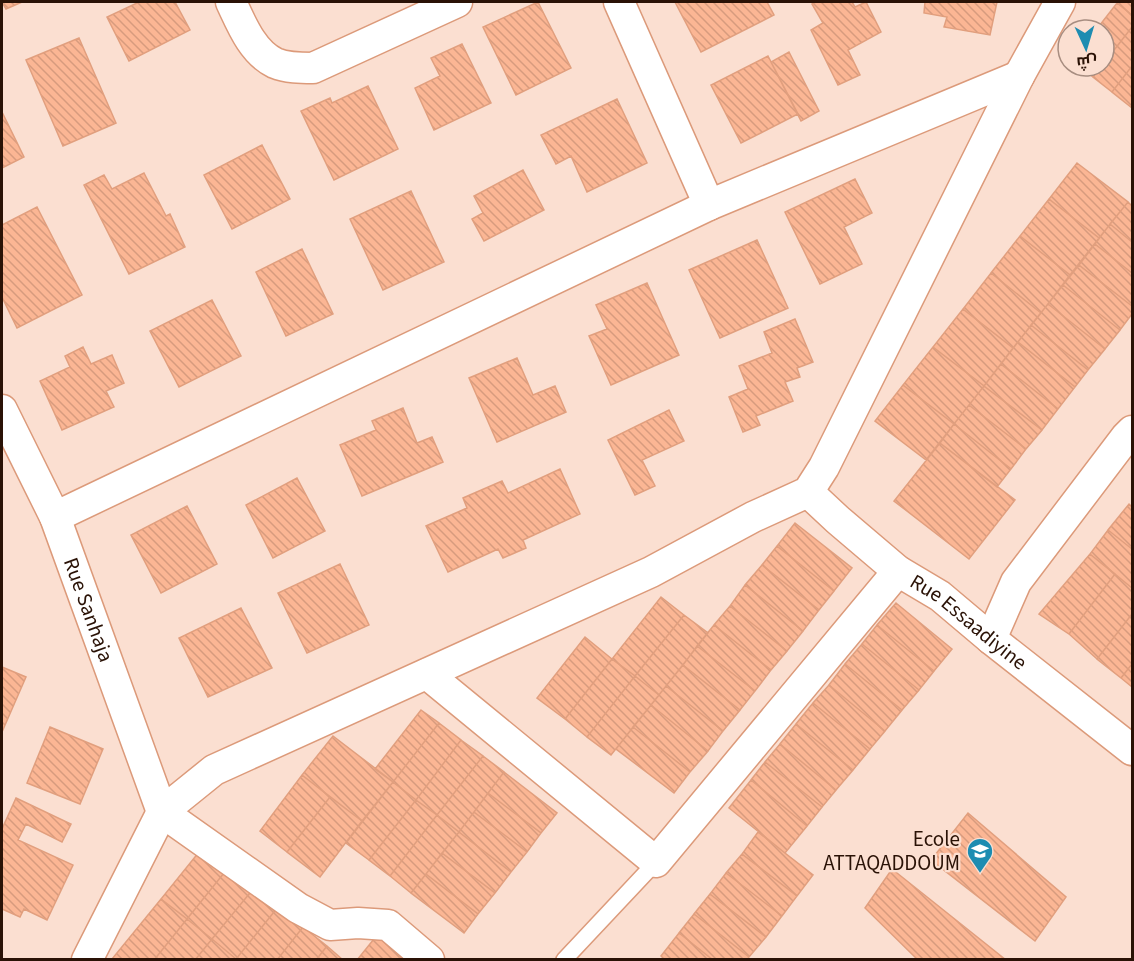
<svg xmlns="http://www.w3.org/2000/svg" width="1134" height="961" viewBox="0 0 1134 961" font-family="'Source Sans 3',Cairo,sans-serif">
<style>
.building{fill:url(#building-back-hatch);stroke:#e19f7e;stroke-width:1.5}
.lines{fill:none;stroke-linecap:round;stroke-linejoin:round}
.service-casing{stroke:#dc9a7a;stroke-width:18}
.minor-casing{stroke:#dc9a7a;stroke-width:33}
.service{stroke:#fff;stroke-width:15}
.minor{stroke:#fff;stroke-width:30}
.labels{text-anchor:middle;stroke-width:4.5;stroke-linejoin:round;paint-order:stroke}
.street-label{font-size:21px;fill:#2a1206;stroke:#fbdfd1}
.poi-label{font-size:21px;fill:#2a1206;stroke:#fbdfd1;text-anchor:end}
</style>
<defs>
<pattern id="building-back-hatch" width="6" height="6" patternUnits="userSpaceOnUse" patternTransform="scale(1.5)"><rect width="6" height="6" fill="#fbb694"/><path d="M-1 5l2 2M0 0l6 6M5-1l2 2" fill="none" stroke="#d79b7e"/></pattern>
</defs>
<rect width="100%" height="100%" fill="#fbdfd1"/>
<path class="building" d="M 2,2 L 22,2 L 6,9 Z
M 139,2 L 175,2 L 190,30 L 129,61 L 107,17 Z
M 538,2 L 571,68 L 516,95 L 483,27 Z
M 675,2 L 767,2 L 774,15 L 701,52 Z
M 816,2 L 852,2 L 855,7 L 866,2 L 881,32 L 848,50 L 860,75 L 838,85 L 811,30 L 823,23 L 812,4 Z
M 925,2 L 997,2 L 990,35 L 944,27 L 947,17 L 924,13 Z
M 1119,2 L 1132,2 L 1132,15 L 1117,3 Z
M 1117,3 L 1132,15 L 1132,27 L 1104,63 L 1104,30 L 1096,30 Z
M 1132,27 L 1132,66 L 1112,92 L 1093,77 L 1101,66 L 1104,66 L 1104,63 Z
M 79,38 L 116,123 L 63,146 L 26,60 Z
M 462,44 L 491,103 L 434,130 L 415,88 L 440,76 L 431,58 Z
M 789,52 L 819,111 L 801,121 L 771,62 Z
M 768,56 L 798,114 L 741,143 L 711,85 Z
M 1079,66 L 1101,66 L 1093,77 Z
M 1132,66 L 1132,108 L 1112,92 Z
M 368,86 L 398,149 L 334,180 L 301,111 L 330,98 L 332,103 Z
M 617,99 L 647,163 L 587,192 L 571,156 L 556,164 L 541,135 Z
M 3,114 L 24,157 L 2,168 L 2,115 Z
M 262,145 L 290,199 L 232,229 L 204,175 Z
M 1077,163 L 1128,202 L 1099,238 L 1049,199 Z
M 523,170 L 544,210 L 484,241 L 472,219 L 483,213 L 474,196 Z
M 144,173 L 166,216 L 170,214 L 185,247 L 129,274 L 84,185 L 104,175 L 112,189 Z
M 855,179 L 872,213 L 844,227 L 862,264 L 820,284 L 785,212 Z
M 411,191 L 444,262 L 383,290 L 350,219 Z
M 1049,199 L 1099,238 L 1070,275 L 1020,236 Z
M 1128,202 L 1132,206 L 1132,242 L 1110,224 Z
M 37,207 L 82,295 L 17,328 L 2,297 L 2,225 Z
M 1110,224 L 1132,242 L 1132,273 L 1095,244 Z
M 1020,236 L 1070,275 L 1041,313 L 991,273 Z
M 757,240 L 788,308 L 720,338 L 689,270 Z
M 1095,244 L 1132,273 L 1132,306 L 1079,265 Z
M 302,249 L 333,314 L 286,336 L 256,272 Z
M 1079,265 L 1132,306 L 1132,314 L 1120,330 L 1063,285 Z
M 991,273 L 1041,313 L 1013,348 L 963,309 Z
M 647,283 L 679,355 L 611,385 L 589,336 L 607,329 L 596,305 Z
M 1063,285 L 1120,330 L 1105,349 L 1048,304 Z
M 212,300 L 241,356 L 179,387 L 150,331 Z
M 1048,304 L 1105,349 L 1088,370 L 1031,325 Z
M 963,309 L 1013,348 L 984,386 L 933,347 Z
M 795,319 L 813,362 L 797,368 L 800,377 L 785,382 L 793,401 L 756,416 L 760,425 L 743,432 L 729,397 L 748,389 L 739,366 L 772,353 L 764,332 Z
M 1031,325 L 1088,370 L 1075,387 L 1018,342 Z
M 1018,342 L 1075,387 L 1058,409 L 1001,364 Z
M 83,347 L 91,364 L 112,355 L 124,383 L 106,391 L 114,407 L 62,430 L 40,381 L 70,367 L 65,356 Z
M 933,347 L 984,386 L 954,424 L 903,385 Z
M 517,358 L 533,395 L 555,386 L 566,412 L 497,442 L 469,378 Z
M 1001,364 L 1058,409 L 1042,430 L 984,386 Z
M 903,385 L 954,424 L 926,460 L 875,421 Z
M 984,386 L 1042,430 L 1026,449 L 969,405 Z
M 969,405 L 1026,449 L 1011,469 L 954,424 Z
M 403,408 L 417,443 L 432,437 L 443,462 L 362,496 L 340,445 L 376,430 L 372,421 Z
M 669,410 L 684,441 L 642,460 L 655,486 L 635,495 L 608,440 Z
M 954,424 L 1011,469 L 997,487 L 940,443 Z
M 940,443 L 1015,500 L 969,559 L 894,501 Z
M 560,469 L 580,514 L 523,540 L 526,548 L 503,558 L 498,549 L 448,572 L 426,526 L 467,508 L 463,498 L 502,481 L 508,493 Z
M 297,478 L 325,531 L 273,558 L 246,505 Z
M 1129,504 L 1132,507 L 1132,549 L 1108,530 Z
M 187,506 L 217,564 L 161,593 L 131,535 Z
M 795,523 L 852,568 L 834,591 L 777,546 Z
M 1108,530 L 1132,549 L 1132,588 L 1090,554 Z
M 777,546 L 834,591 L 819,610 L 762,565 Z
M 1090,554 L 1115,574 L 1069,634 L 1039,614 Z
M 340,564 L 369,625 L 307,653 L 278,593 Z
M 762,565 L 819,610 L 803,631 L 745,585 Z
M 1115,574 L 1132,588 L 1132,614 L 1097,659 L 1069,634 Z
M 745,585 L 803,631 L 787,651 L 730,606 Z
M 661,597 L 684,615 L 635,676 L 612,659 Z
M 896,603 L 952,649 L 934,671 L 877,625 Z
M 730,606 L 787,651 L 771,670 L 714,625 Z
M 241,608 L 272,668 L 208,697 L 179,638 Z
M 1132,614 L 1132,664 L 1121,678 L 1097,659 Z
M 684,615 L 708,633 L 659,695 L 635,676 Z
M 714,625 L 771,670 L 755,691 L 697,646 Z
M 877,625 L 934,671 L 919,690 L 862,644 Z
M 585,637 L 612,659 L 565,719 L 537,698 Z
M 862,644 L 919,690 L 902,710 L 845,664 Z
M 697,646 L 755,691 L 740,710 L 683,665 Z
M 612,659 L 635,676 L 587,737 L 565,719 Z
M 845,664 L 902,710 L 885,731 L 829,685 Z
M 1132,664 L 1132,687 L 1121,678 Z
M 683,665 L 740,710 L 723,731 L 666,686 Z
M 2,667 L 26,677 L 2,732 Z
M 635,676 L 659,695 L 611,755 L 587,737 Z
M 829,685 L 885,731 L 870,749 L 813,703 Z
M 666,686 L 723,731 L 708,751 L 651,705 Z
M 813,703 L 870,749 L 853,770 L 796,724 Z
M 651,705 L 708,751 L 690,772 L 633,727 Z
M 421,710 L 439,723 L 393,782 L 375,769 Z
M 439,723 L 461,740 L 416,800 L 393,782 Z
M 796,724 L 853,770 L 836,790 L 780,744 Z
M 50,727 L 103,749 L 80,804 L 27,783 Z
M 633,727 L 690,772 L 674,793 L 616,749 Z
M 333,736 L 393,782 L 362,821 L 302,775 Z
M 461,740 L 483,756 L 437,815 L 416,800 Z
M 780,744 L 836,790 L 822,807 L 765,762 Z
M 483,756 L 504,772 L 459,832 L 437,815 Z
M 765,762 L 822,807 L 807,826 L 751,780 Z
M 504,772 L 557,813 L 541,833 L 488,793 Z
M 302,775 L 330,797 L 287,852 L 260,831 Z
M 751,780 L 807,826 L 785,853 L 729,808 Z
M 393,782 L 416,800 L 369,860 L 346,843 Z
M 488,793 L 541,833 L 527,852 L 474,812 Z
M 330,797 L 362,821 L 320,877 L 287,852 Z
M 16,798 L 71,824 L 62,842 L 26,824 L 18,840 L 73,865 L 47,920 L 24,909 L 20,917 L 2,909 L 2,829 Z
M 416,800 L 437,815 L 390,876 L 369,860 Z
M 474,812 L 527,852 L 511,872 L 459,832 Z
M 968,813 L 1066,897 L 1035,941 L 931,860 Z
M 437,815 L 459,832 L 411,893 L 390,876 Z
M 459,832 L 511,872 L 495,893 L 442,853 Z
M 758,832 L 813,875 L 797,896 L 742,854 Z
M 203,847 L 228,868 L 187,919 L 161,899 Z
M 442,853 L 495,893 L 478,914 L 426,874 Z
M 742,854 L 797,896 L 782,916 L 726,873 Z
M 228,868 L 254,888 L 212,939 L 187,919 Z
M 892,869 L 1006,960 L 918,960 L 865,908 Z
M 726,873 L 782,916 L 766,937 L 710,894 Z
M 426,874 L 478,914 L 464,933 L 411,893 Z
M 254,888 L 278,907 L 236,959 L 212,939 Z
M 710,894 L 766,937 L 749,957 L 694,914 Z
M 161,899 L 187,919 L 154,960 L 112,959 Z
M 278,907 L 303,927 L 277,960 L 236,959 Z
M 694,914 L 749,957 L 747,960 L 713,960 L 679,933 Z
M 187,919 L 212,939 L 195,960 L 154,960 Z
M 303,927 L 327,946 L 316,960 L 277,960 Z
M 382,929 L 407,949 L 398,960 L 357,960 Z
M 679,933 L 713,960 L 665,960 L 661,956 Z
M 212,939 L 236,959 L 235,960 L 195,960 Z
M 327,946 L 343,960 L 316,960 Z"/>
<g class="lines">
<g class="service-casing">
<path id="service" d="M 564,960 L 656,862"/>
</g>
<g class="minor-casing">
<g id="minor">
<path d="M 231,2 C 241,23 252,52 275,63 C 287,68 301,68 313,68 L 457,2"/>
<path d="M 619,2 L 709,205"/>
<path id="s1" d="M 2,410 L 55,517 L 162,812 L 298,908 L 330,925 L 358,923 L 388,925 L 429,960"/>
<path id="s2" d="M 808,492 L 838,520 L 898,571 L 940,596 L 991,639 L 1132,750"/>
<path d="M 55,517 L 709,205 L 1019,76"/>
<path d="M 991,639 L 1016,582 L 1126,437 L 1132,431"/>
<path d="M 427,674 L 656,862 L 898,571"/>
<path d="M 87,960 L 162,812 L 214,770 L 651,572 L 753,517 L 808,492 L 824,467 L 1019,76 L 1060,2"/>
</g>
</g>
<use href="#service" class="service"/>
<use href="#minor" class="minor"/>
</g>
<defs>
<g id="school-pin" transform="scale(1.35)"><path d="M0 17L-7.5 6A9.5 9.5 0 1 1 7.5 6Z" fill="#1d8cb1" stroke="#fbdfd1"/><path d="M0-5L7-2L0 1L-7-2ZM-4 1L0 2.5L4 1V4Q0 6-4 4Z" fill="#fff"/></g>
</defs>
<g fill-rule="evenodd">
<use href="#school-pin" x="980" y="851"/>
</g>
<g class="labels">
<g class="street-label">
<text dy="7" stroke="none"><textPath href="#s1" startOffset="218">Rue Sanhaja</textPath></text>
<text dy="7" stroke="none"><textPath href="#s2" startOffset="207">Rue Essaadiyine</textPath></text>
</g>
<g class="poi-label">
<text x="960" y="846">Ecole<tspan x="960" dy="24">ATTAQADDOUM</tspan></text>
</g>
</g>
<rect width="1134" height="961" fill="none" stroke="#2a1206" stroke-width="6"/>
<g transform="translate(1086 48) rotate(176)"><circle r="28" fill="#fbdfd1" stroke="#a78d80" stroke-width="1.5"/>
<path d="M0-4.5L10 22L0 15L-10 22Z" fill="#1d8cb1"/>
<text y="-9" font-size="16" font-weight="bold" text-anchor="middle" fill="#2a1206">ش</text>
</g>
</svg>
